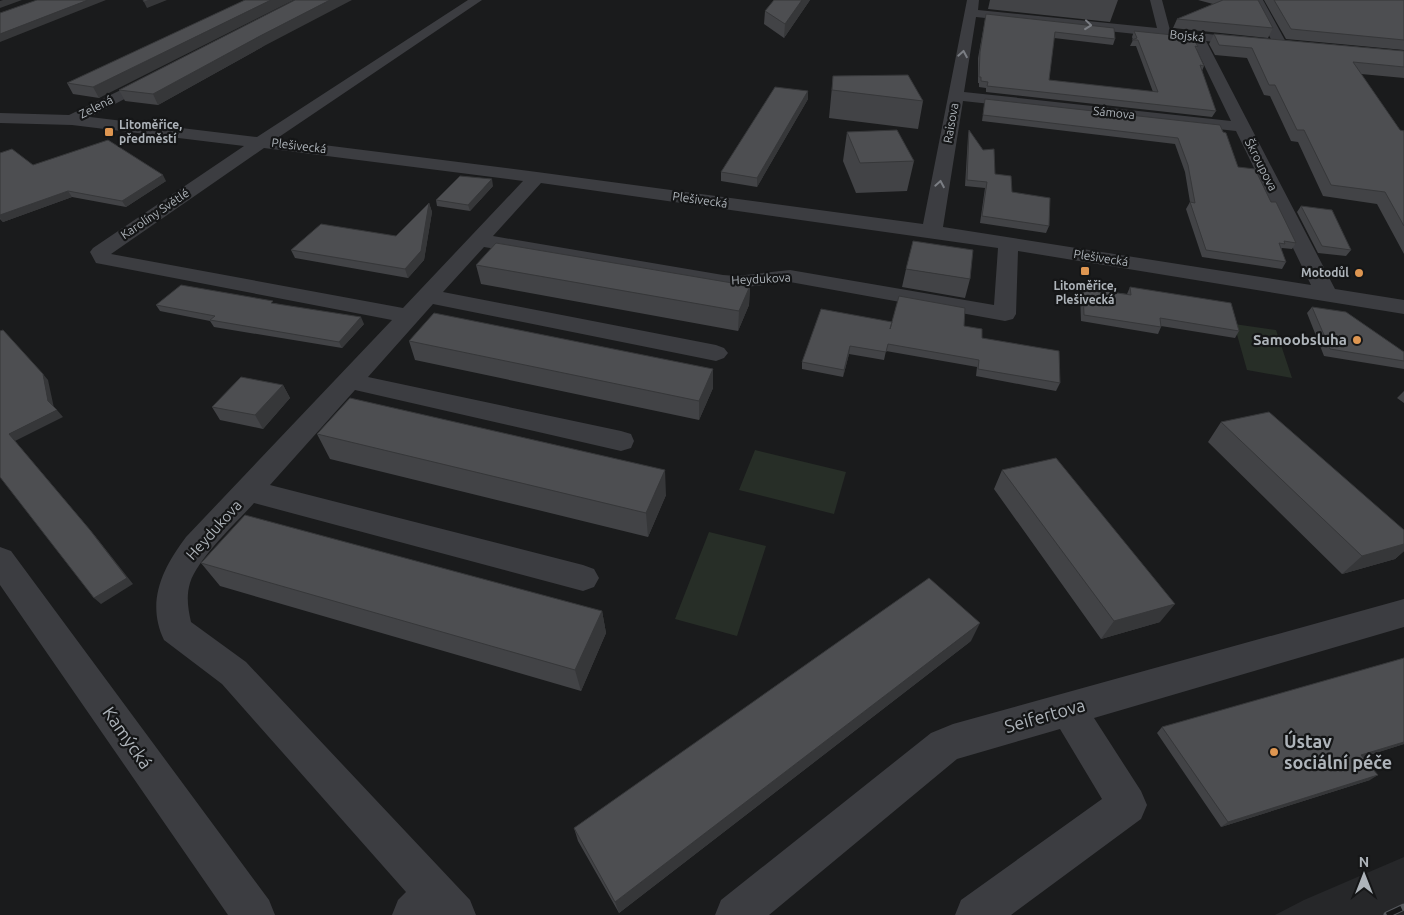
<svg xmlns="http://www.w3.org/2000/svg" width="1404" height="915" viewBox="0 0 1404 915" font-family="Ubuntu,sans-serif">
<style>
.built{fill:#262729}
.green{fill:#272e27}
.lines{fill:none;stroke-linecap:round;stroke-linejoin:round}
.minor{fill:#3c3d41;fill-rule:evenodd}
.rail-casing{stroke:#55585c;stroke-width:7}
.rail{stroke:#151617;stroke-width:5;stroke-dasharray:16;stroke-linecap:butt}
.wall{fill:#424346}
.shaded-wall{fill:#363739}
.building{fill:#4d4e51;stroke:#363739}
.oneway{stroke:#7b7e84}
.poi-dot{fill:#de9651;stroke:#151617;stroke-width:2}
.labels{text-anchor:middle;stroke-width:4.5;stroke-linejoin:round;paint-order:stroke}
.far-street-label{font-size:12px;fill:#aeb4ba;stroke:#151617}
.far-poi-label{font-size:12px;font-weight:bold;fill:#aeb4ba;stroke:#151617;text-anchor:start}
.poi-label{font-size:15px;font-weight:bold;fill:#aeb4ba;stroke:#151617;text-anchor:end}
.street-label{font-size:15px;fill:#aeb4ba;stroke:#151617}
.near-street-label{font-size:18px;fill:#aeb4ba;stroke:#151617}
.near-poi-label{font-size:18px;font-weight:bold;fill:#aeb4ba;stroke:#151617;text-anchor:start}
</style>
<rect width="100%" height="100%" fill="#1a1b1c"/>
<path class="built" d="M 1404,857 L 1404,915 L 1275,915 L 1304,900 Z"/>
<path class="green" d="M 1234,324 L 1276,330 L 1292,378 L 1247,370 Z
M 755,450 L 846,472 L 834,514 L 739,490 Z
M 709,532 L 766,546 L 737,636 L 675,619 Z"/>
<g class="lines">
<path class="minor" d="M 468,0 L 482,0 L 276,139 L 537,172 L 923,224 L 967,0 L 979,0 L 978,10 L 1157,28 L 1150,0 L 1162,0 L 1170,30 L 1255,39 L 1257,42 L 1255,45 L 1250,46 L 1206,41 L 1335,289 L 1404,300 L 1404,314 L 1018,251 L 1016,314 L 1013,319 L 1005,321 L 790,282 L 736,288 L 723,287 L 484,247 L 443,292 L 716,345 L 724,348 L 728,353 L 724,358 L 716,361 L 433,304 L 368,377 L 621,431 L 631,434 L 634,441 L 631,448 L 621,451 L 355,390 L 270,485 L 583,565 L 594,569 L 599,578 L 594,587 L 583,591 L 254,503 C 236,523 198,558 190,583 C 186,596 188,609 191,622 L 246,662 L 470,900 L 476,915 L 392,915 L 398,900 L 406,892 L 222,684 L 164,640 C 146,602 162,569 186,537 L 392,320 L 96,263 L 90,252 L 93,248 L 244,146 L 72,125 L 0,123 L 0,113 L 69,115 L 154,74 L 159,75 L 161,78 L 159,81 L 90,117 L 257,137 ZM 976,17 L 1192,40 L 1231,121 L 964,92 ZM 963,101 L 1236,131 L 1311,285 L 943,227 ZM 264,148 L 523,181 L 403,308 L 111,254 ZM 541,183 L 998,248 L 994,305 L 790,270 L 736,276 L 723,275 L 493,236 Z
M 1251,0 L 1263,0 L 1287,44 L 1285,47 L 1275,47 Z
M 0,547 L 11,551 L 269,900 L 275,915 L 228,915 L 0,585 Z
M 1404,599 L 1404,627 L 1094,718 L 1141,791 L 1147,805 L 1141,819 L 1011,915 L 955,915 L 961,900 L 1102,799 L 1060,729 L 957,759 L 769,915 L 715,915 L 721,900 L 931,733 L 953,724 Z"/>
<g class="rail-casing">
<path id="rail" d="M 1387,915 L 1404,907"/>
</g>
<use href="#rail" class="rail"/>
</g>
<path class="wall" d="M 245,0 L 99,98 L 73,94 L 67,83 Z
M 810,0 L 784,38 L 764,24 L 765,11 Z
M 990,0 L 1118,0 L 1110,22 L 988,9 Z
M 1198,0 L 1258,0 L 1273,28 L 1268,38 L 1173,28 L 1177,19 L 1213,4 Z
M 1264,0 L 1404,0 L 1404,50 L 1286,39 Z
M 985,20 L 1115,39 L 1113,45 L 1054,38 L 1049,80 L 1153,92 L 1136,46 L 1130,46 L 1133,40 L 1132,37 L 1134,31 L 1198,47 L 1197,50 L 1204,66 L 1202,71 L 1216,111 L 1212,117 L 986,92 L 986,88 L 979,87 L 979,83 L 978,83 L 978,58 Z
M 1214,34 L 1404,51 L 1404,78 L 1361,74 L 1400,130 L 1404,131 L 1404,254 L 1377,204 L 1323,196 L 1298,142 L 1291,141 L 1270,96 L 1264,95 L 1247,58 L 1215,55 L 1209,44 Z
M 264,46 L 158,105 L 125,101 L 119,90 Z
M 833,76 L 923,101 L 918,129 L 829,118 Z
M 808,91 L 808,99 L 757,187 L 721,181 L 721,172 Z
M 985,99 L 1223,132 L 1238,167 L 1271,202 L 1296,243 L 1292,249 L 1282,248 L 1281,249 L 1286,262 L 1282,269 L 1202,257 L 1186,209 L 1190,202 L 1185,172 L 1175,144 L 982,121 Z
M 969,130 L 995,174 L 1012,192 L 1049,226 L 1046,233 L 980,223 L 985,188 L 965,186 L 968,136 Z
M 847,132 L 914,161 L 907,191 L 856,193 L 843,161 Z
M 0,153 L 33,165 L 166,181 L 126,207 L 72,197 L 3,222 L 0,219 Z
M 493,186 L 470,211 L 437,206 L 436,200 Z
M 429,203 L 432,212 L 424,260 L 408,278 L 295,258 L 291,250 L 396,236 Z
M 1301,206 L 1351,250 L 1346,256 L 1318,253 L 1297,212 Z
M 476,265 L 750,286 L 749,305 L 738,331 L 481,284 Z
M 906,269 L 970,279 L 965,298 L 902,287 Z
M 1130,287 L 1239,331 L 1235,338 L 1161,326 L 1161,327 L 1158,334 L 1081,321 L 1080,294 L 1083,288 L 1127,294 Z
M 274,303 L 364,324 L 342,348 L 214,327 L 210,321 L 160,311 L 156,305 Z
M 1312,307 L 1404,352 L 1404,369 L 1324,356 L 1307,313 Z
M 892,322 L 964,326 L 982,338 L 1060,383 L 1056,391 L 976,376 L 977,367 L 886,351 L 884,360 L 849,354 L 843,377 L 802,369 L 802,362 Z
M 409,341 L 713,369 L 713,388 L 699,420 L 415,360 Z
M 283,385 L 290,398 L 263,429 L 220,420 L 212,407 Z
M 1404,391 L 1404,403 L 1397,398 Z
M 1221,422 L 1404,530 L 1404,551 L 1395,559 L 1342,574 L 1208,442 Z
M 317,434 L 666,495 L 648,537 L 330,459 Z
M 1002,470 L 1160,622 L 1101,639 L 994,489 Z
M 201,563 L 602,611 L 606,633 L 581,691 L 220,586 Z
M 971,641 L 619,913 L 578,841 L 574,828 Z
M 1404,658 L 1404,744 L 1363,757 L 1370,780 L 1221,827 L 1157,733 L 1162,727 Z"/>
<path class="shaded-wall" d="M 3,0 L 22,0 L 0,8 L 0,1 Z
M 88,0 L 106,0 L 0,42 L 0,34 Z
M 150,0 L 167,0 L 147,8 L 144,2 Z
M 271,0 L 294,0 L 99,98 L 93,87 Z
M 330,0 L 352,0 L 264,46 L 158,105 L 153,94 L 260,36 Z
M 802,0 L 810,0 L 784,38 L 785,24 Z
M 808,91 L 808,99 L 757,187 L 757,178 Z
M 163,175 L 166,181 L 126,207 L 122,201 Z
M 492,179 L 493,186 L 470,211 L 468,205 Z
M 68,191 L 72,197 L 3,222 L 0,218 L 0,215 Z
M 429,203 L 432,212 L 424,260 L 408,278 L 405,269 Z
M 750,286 L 749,305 L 738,331 L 739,311 Z
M 361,317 L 364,324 L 342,348 L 339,342 Z
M 850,346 L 849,354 L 843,377 L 844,370 Z
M 713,369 L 713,388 L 699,420 L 699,401 Z
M 43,374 L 48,380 L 54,408 L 48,401 Z
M 283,385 L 290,398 L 263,429 L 255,415 Z
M 57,410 L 63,417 L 15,441 L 96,537 L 133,584 L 101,604 L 94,598 L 9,434 Z
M 665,470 L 666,495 L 648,537 L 646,513 Z
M 1404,544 L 1404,551 L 1395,559 L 1342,574 L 1362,556 Z
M 1175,604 L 1160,622 L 1101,639 L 1114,621 Z
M 602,611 L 606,633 L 581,691 L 575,670 Z
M 980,623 L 971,641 L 619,913 L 615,902 Z
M 1404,742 L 1404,744 L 1353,760 L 1361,755 Z
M 1378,775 L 1370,780 L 1221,827 L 1228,822 Z"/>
<path class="building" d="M 37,0 L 88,0 L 0,34 L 0,13 Z
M 143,0 L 150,0 L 144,2 Z
M 245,0 L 271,0 L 93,87 L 67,83 Z
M 295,0 L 330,0 L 260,36 L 153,94 L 119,90 Z
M 774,0 L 802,0 L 785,24 L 765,11 Z
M 1223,0 L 1258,0 L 1273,28 L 1177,19 Z
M 1274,0 L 1404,0 L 1404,40 L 1291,29 Z
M 986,14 L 1114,28 L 1115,39 L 1055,32 L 1049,80 L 1158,92 L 1138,40 L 1132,40 L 1137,38 L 1134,31 L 1193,37 L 1198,47 L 1195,46 L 1204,66 L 1200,65 L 1216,111 L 987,86 L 988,82 L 981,81 L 981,77 L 979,77 L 980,52 Z
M 1214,34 L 1404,51 L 1404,67 L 1353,62 L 1400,130 L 1404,131 L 1404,226 L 1385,192 L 1331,185 L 1304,130 L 1297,130 L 1275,85 L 1269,85 L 1252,48 L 1219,45 Z
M 908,75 L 923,101 L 832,90 L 833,76 Z
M 775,87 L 808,91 L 757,178 L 721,172 Z
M 985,99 L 1220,125 L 1223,132 L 1226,133 L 1238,167 L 1255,169 L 1271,202 L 1276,202 L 1296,243 L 1284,241 L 1285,244 L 1279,243 L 1286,262 L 1206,250 L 1190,202 L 1195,203 L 1188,165 L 1178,138 L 983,115 Z
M 897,130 L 914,161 L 860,163 L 847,132 Z
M 969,130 L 983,150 L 994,149 L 995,174 L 1011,176 L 1012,192 L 1050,198 L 1049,226 L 982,216 L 987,182 L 967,180 Z
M 108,140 L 163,175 L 122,201 L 68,191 L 0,215 L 0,153 L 12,149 L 33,165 Z
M 460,176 L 492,179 L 468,205 L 436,200 Z
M 429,203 L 421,251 L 405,269 L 291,250 L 321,224 L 396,236 Z
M 1301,206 L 1332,210 L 1351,250 L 1322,246 Z
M 913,241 L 973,250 L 970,279 L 906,269 Z
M 496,243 L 750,286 L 739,311 L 476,265 Z
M 181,285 L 273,301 L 271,303 L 361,317 L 339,342 L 210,320 L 215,316 L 156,305 Z
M 1130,287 L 1231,303 L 1239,331 L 1160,318 L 1161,327 L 1084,315 L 1083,288 L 1131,295 Z
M 899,296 L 965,308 L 964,326 L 982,329 L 982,338 L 1059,351 L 1060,383 L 978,369 L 979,360 L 888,344 L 886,352 L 850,346 L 844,370 L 802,362 L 821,309 L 892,322 L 890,329 Z
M 1312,307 L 1346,312 L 1404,352 L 1404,361 L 1330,349 Z
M 434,313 L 713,369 L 699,401 L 409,341 Z
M 3,330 L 43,374 L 48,401 L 57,410 L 9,434 L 90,530 L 127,578 L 94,598 L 0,477 L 0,331 Z
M 241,377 L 283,385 L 255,415 L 212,407 Z
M 350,398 L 665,470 L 646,513 L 317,434 Z
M 1269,412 L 1404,530 L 1404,544 L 1362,556 L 1221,422 Z
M 1056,458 L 1175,604 L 1114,621 L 1002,470 Z
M 245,515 L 602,611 L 575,670 L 201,563 Z
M 929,578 L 980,623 L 615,902 L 574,828 Z
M 1404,658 L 1404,742 L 1361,755 L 1378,775 L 1228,822 L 1162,727 Z"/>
<defs><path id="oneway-chevron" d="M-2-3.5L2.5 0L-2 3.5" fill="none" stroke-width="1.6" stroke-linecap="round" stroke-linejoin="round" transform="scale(1.25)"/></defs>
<g class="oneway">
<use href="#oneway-chevron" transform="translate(1088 25) rotate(6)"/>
<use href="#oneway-chevron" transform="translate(963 54) rotate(-80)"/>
<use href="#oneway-chevron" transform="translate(940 184) rotate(-80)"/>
</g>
<g class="poi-dot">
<rect x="104" y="127" width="10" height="10" rx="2.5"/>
<rect x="1080" y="266" width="10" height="10" rx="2.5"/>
<circle cx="1359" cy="273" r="5"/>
<circle cx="1357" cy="340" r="5"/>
<circle cx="1274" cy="752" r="5"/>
</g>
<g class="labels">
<g class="far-street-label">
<text transform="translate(1187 36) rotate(6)" y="4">Bojská</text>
<text transform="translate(96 107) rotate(-27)" y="4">Zelená</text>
<text transform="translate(1114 113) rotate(6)" y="4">Sámova</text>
<text transform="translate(951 123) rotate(-80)" y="4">Raisova</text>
<text transform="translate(299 146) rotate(7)" y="4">Plešivecká</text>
<text transform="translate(1261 165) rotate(63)" y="4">Škroupova</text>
<text transform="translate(700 200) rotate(8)" y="4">Plešivecká</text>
<text transform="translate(155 214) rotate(-34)" y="4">Karolíny Světlé</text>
<text transform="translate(1101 258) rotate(9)" y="4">Plešivecká</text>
<text transform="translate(761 279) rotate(-3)" y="4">Heydukova</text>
</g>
<g class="far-poi-label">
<text x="119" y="129">Litoměřice,<tspan x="119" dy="14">předměstí</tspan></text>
<text x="1349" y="277" text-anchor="end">Motodůl</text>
<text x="1085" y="290" text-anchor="middle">Litoměřice,<tspan x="1085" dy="14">Plešivecká</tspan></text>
</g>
<g class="poi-label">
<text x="1347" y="345">Samoobsluha</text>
</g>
<g class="street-label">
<text transform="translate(214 530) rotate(-48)" y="5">Heydukova</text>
</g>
<g class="near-street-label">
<text transform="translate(1045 716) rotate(-16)" y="6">Seifertova</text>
<text transform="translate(127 738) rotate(55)" y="6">Kamýcká</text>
</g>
<g class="near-poi-label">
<text x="1284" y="748">Ústav<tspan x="1284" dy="21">sociální péče</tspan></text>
</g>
</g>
<g transform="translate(1364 875)" stroke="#151617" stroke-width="4" paint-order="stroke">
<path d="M0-4L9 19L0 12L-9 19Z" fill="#aeb4ba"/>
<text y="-8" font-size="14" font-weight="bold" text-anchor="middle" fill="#aeb4ba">N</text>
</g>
</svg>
